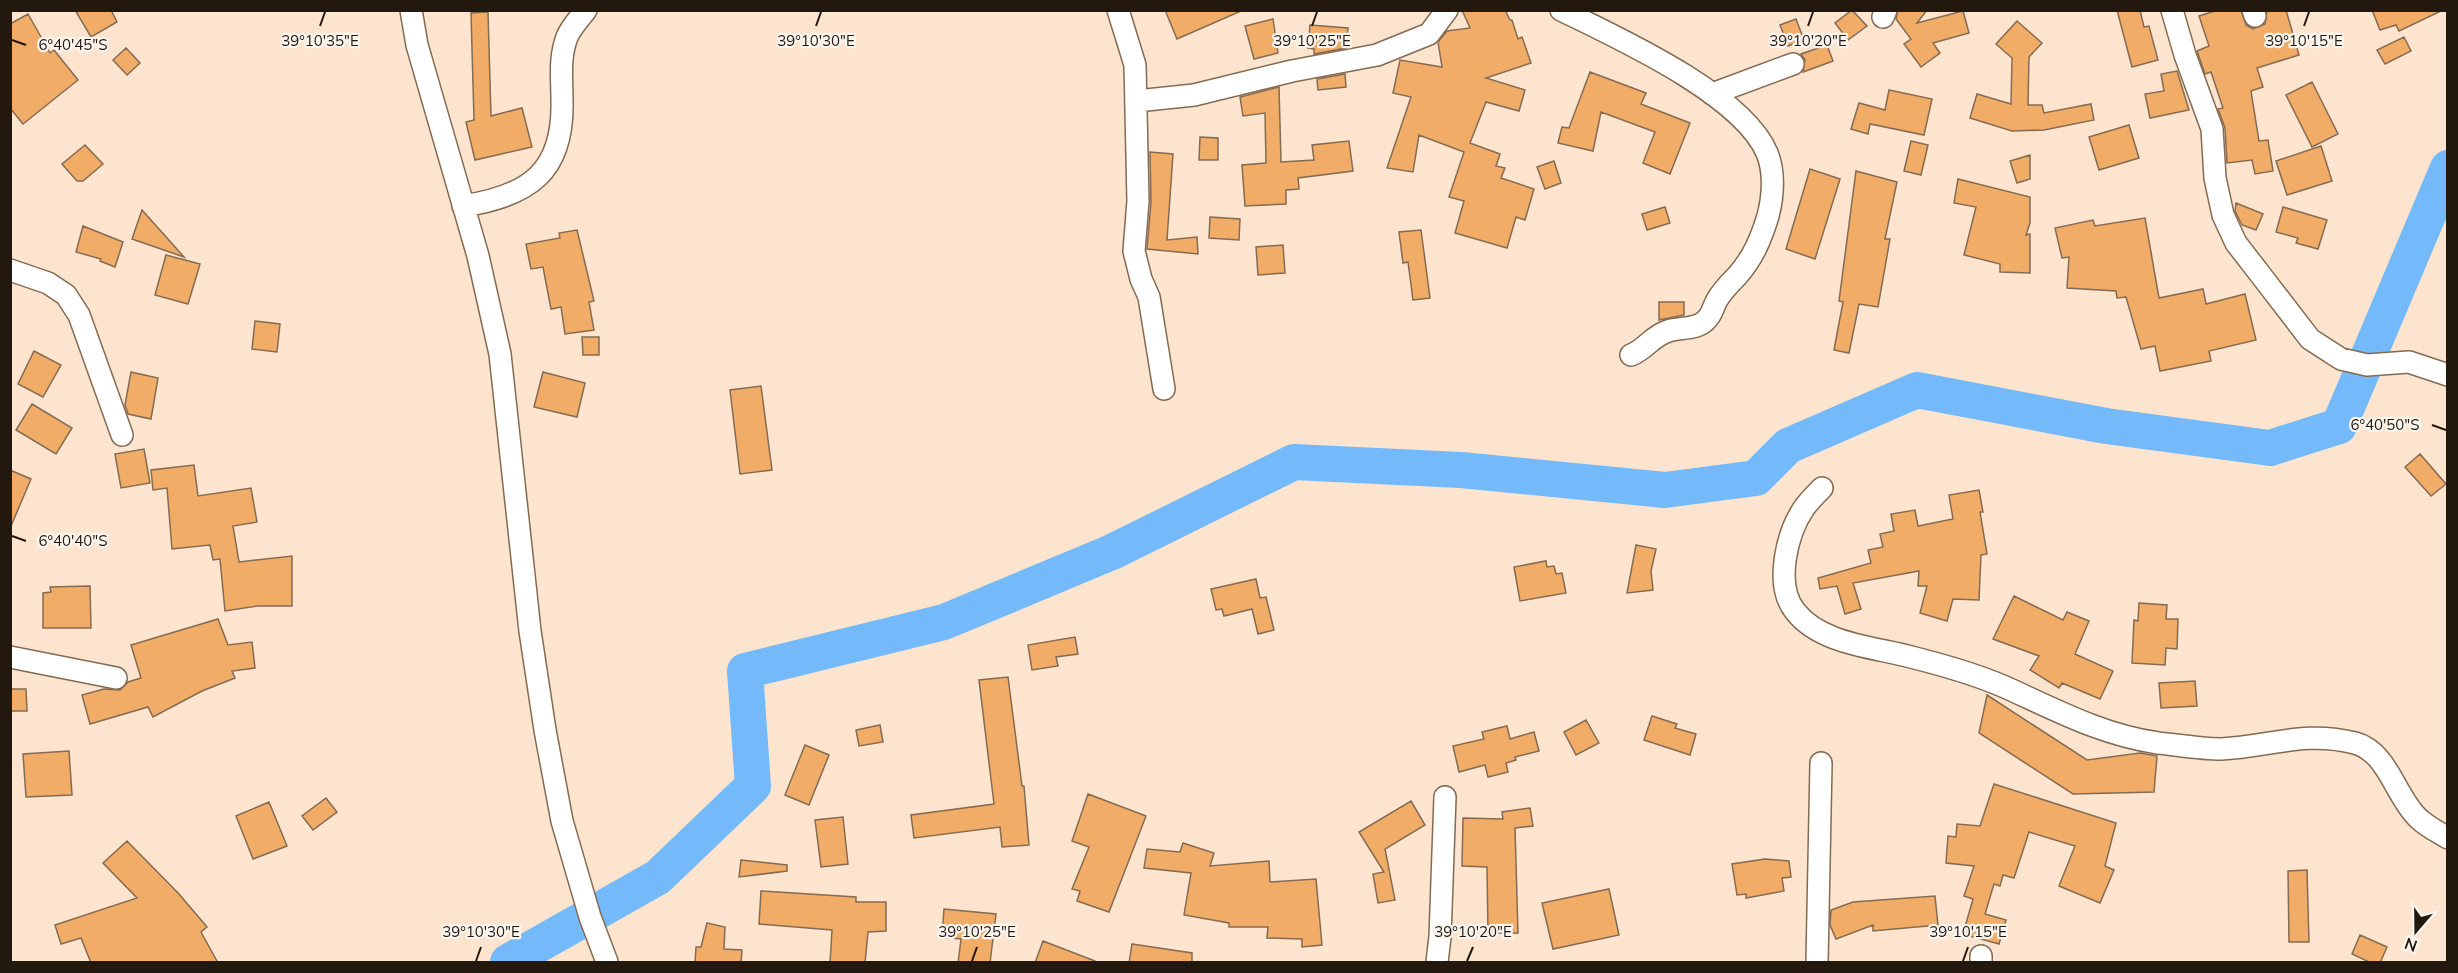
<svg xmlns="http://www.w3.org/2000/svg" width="2458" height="973" viewBox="0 0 2458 973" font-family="Mulish,sans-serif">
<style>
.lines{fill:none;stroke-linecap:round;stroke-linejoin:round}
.river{stroke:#74bafb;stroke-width:36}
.building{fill:#f1ac67;stroke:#856b52;stroke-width:1.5}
.street-casing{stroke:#856a52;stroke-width:24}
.street{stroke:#fff;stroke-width:21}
.ticks{fill:none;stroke:#22180e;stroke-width:2}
.ticks-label{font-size:15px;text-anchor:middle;fill:#22180e;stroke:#fbf5f0;stroke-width:4.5;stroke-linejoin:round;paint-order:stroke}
</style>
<rect width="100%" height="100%" fill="#fde4ce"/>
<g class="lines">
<path class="river" d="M 508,962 L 658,877 L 753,786 L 745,671 L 944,622 L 1112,552 L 1294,462 L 1461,470 L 1665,490 L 1756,478 L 1788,446 L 1917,390 L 2106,426 L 2270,448 L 2339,426 L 2448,168"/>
</g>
<path class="building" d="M 75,10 L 111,10 L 117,22 L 91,37 Z
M 1165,10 L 1241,10 L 1241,11 L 1177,39 Z
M 1462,10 L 1505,10 L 1510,20 L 1512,20 L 1518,39 L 1522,37 L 1531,63 L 1486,78 L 1525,90 L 1519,111 L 1486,102 L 1470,143 L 1500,154 L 1496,166 L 1505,168 L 1501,178 L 1534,189 L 1525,220 L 1516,217 L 1507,248 L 1455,233 L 1464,201 L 1449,197 L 1464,152 L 1419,135 L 1413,172 L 1387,168 L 1411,97 L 1393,93 L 1400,60 L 1442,67 L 1438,42 L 1447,31 L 1470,28 Z
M 1852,10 L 1867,26 L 1848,40 L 1835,23 Z
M 1898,10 L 1927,10 L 1917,23 L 1963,11 L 1969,33 L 1933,43 L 1940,53 L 1921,67 L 1904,44 L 1911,39 L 1896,19 Z
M 2117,10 L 2140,10 L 2144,27 L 2149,26 L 2158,60 L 2132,67 Z
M 2218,10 L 2241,10 L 2246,25 L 2253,29 L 2265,24 L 2267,10 L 2286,10 L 2299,55 L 2257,68 L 2263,87 L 2251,91 L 2259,141 L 2268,140 L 2273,171 L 2255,174 L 2252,160 L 2227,163 L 2225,128 L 2218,109 L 2223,108 L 2211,72 L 2205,74 L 2197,51 L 2209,46 L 2199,16 Z
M 2372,10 L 2443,10 L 2399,31 L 2396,25 L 2380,30 Z
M 488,12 L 491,116 L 522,108 L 532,147 L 475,160 L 466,122 L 474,120 L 471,13 Z
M 28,14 L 50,53 L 54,50 L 78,80 L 23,124 L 10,108 L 10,24 Z
M 1273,19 L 1278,53 L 1254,59 L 1245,26 Z
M 1796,19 L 1804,40 L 1788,46 L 1780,25 Z
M 2017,21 L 2042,43 L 2029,57 L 2028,105 L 2042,105 L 2044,113 L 2091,104 L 2094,120 L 2044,130 L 2012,131 L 1970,118 L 1977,94 L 2011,104 L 2012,58 L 1996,44 Z
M 1310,25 L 1348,28 L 1346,48 L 1314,54 L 1314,49 L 1308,48 Z
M 2404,37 L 2411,51 L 2385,64 L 2377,50 Z
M 1827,45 L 1833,61 L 1803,72 L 1805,60 L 1801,54 Z
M 126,48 L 140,63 L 127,75 L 113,60 Z
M 2177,71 L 2189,110 L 2150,118 L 2145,94 L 2164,91 L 2161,74 Z
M 1590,72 L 1646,93 L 1641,104 L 1690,123 L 1670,174 L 1643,163 L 1655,132 L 1601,112 L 1593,151 L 1558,143 L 1562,127 L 1569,128 Z
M 1345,74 L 1346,87 L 1318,90 L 1317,79 Z
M 2312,82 L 2338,134 L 2312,147 L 2286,95 Z
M 1279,87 L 1281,162 L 1314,160 L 1312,145 L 1349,141 L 1353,171 L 1298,178 L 1299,189 L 1286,190 L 1286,204 L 1245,206 L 1242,165 L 1266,163 L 1265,113 L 1243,116 L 1240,97 Z
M 1889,90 L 1932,99 L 1924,135 L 1870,124 L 1868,134 L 1851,129 L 1859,103 L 1885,110 Z
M 2129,125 L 2139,158 L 2099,170 L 2089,137 Z
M 1200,137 L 1218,138 L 1218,160 L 1199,160 Z
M 1911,141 L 1928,145 L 1921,175 L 1904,171 Z
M 85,145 L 103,164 L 83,181 L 77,181 L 62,164 Z
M 2321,146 L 2332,181 L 2287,195 L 2276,161 Z
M 1150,152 L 1173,154 L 1167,240 L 1197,237 L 1198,254 L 1147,249 L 1151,202 Z
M 2030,155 L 2030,179 L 2017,183 L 2010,161 Z
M 1554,161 L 1561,183 L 1545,189 L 1537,167 Z
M 1810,169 L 1840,179 L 1815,259 L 1786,249 Z
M 1856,171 L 1897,182 L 1885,239 L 1890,239 L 1878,307 L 1859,304 L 1849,353 L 1834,350 L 1843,302 L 1839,301 Z
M 1958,179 L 2030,197 L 2030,223 L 2026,235 L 2030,234 L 2030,273 L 2000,272 L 2000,264 L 1964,255 L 1976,207 L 1954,203 Z
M 2236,203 L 2263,214 L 2256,230 L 2242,225 L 2235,211 Z
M 1665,207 L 1670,223 L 1647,230 L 1642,214 Z
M 2283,207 L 2327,220 L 2318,249 L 2296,243 L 2298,238 L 2276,232 Z
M 142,210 L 184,257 L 132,239 Z
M 1210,217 L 1240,219 L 1239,240 L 1209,238 Z
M 2145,218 L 2159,298 L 2203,289 L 2206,304 L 2245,294 L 2256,340 L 2209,351 L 2211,361 L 2160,371 L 2155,346 L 2141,349 L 2126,297 L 2117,298 L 2116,291 L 2067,288 L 2069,257 L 2062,258 L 2055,228 L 2093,220 L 2095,226 Z
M 83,226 L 123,242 L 115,267 L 100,261 L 101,259 L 76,252 Z
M 577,230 L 594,301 L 589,302 L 594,330 L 565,334 L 561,307 L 551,309 L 543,267 L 531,269 L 526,244 L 560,238 L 559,233 Z
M 1421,230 L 1430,298 L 1413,300 L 1408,262 L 1403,263 L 1399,232 Z
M 1283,245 L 1285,273 L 1258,275 L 1256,247 Z
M 166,255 L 200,264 L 188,304 L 155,295 Z
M 1659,302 L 1684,302 L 1684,315 L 1659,320 Z
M 255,321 L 280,324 L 277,352 L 252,349 Z
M 582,337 L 599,337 L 599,355 L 583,355 Z
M 34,351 L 61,365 L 43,397 L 18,384 Z
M 131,372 L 158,378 L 151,419 L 128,414 L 125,405 Z
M 543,372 L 585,383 L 577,417 L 534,407 Z
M 761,386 L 772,470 L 740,474 L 730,390 Z
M 32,404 L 72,428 L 56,454 L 16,430 Z
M 144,449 L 150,483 L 121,488 L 115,454 Z
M 2420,454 L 2446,484 L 2431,496 L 2405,467 Z
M 194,465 L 198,496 L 251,488 L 257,522 L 233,526 L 239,562 L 292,556 L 292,606 L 257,606 L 225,611 L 220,559 L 213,560 L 210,545 L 172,549 L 167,488 L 153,490 L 151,470 Z
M 10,470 L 31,479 L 11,526 L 10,526 Z
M 1979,490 L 1983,512 L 1980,512 L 1987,554 L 1981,555 L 1979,600 L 1953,599 L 1947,621 L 1920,613 L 1927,586 L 1918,586 L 1919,571 L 1853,583 L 1861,609 L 1845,614 L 1837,586 L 1820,589 L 1818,578 L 1871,563 L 1868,550 L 1883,547 L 1880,534 L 1894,531 L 1891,514 L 1915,510 L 1918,526 L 1953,519 L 1949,495 Z
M 1636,545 L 1656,549 L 1651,571 L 1653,590 L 1627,593 Z
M 1546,561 L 1547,567 L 1554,566 L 1556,574 L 1562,573 L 1566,593 L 1520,601 L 1514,567 Z
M 1256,579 L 1260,598 L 1266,597 L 1274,630 L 1258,634 L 1252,609 L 1224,616 L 1222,609 L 1216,610 L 1211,589 Z
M 90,586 L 91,628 L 43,628 L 43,593 L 51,592 L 50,587 Z
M 2014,596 L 2063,620 L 2067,612 L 2089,621 L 2075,654 L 2113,671 L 2100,699 L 2062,683 L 2059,688 L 2030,670 L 2039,656 L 1993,639 Z
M 2139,603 L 2167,605 L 2166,619 L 2178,619 L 2177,649 L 2166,648 L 2165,665 L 2132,663 L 2134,620 L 2138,621 Z
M 218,619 L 228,645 L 252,642 L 255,668 L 232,671 L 235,678 L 202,691 L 153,717 L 148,707 L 90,724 L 82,695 L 104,689 L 120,690 L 128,682 L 141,678 L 131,645 Z
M 1075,637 L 1078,654 L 1056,657 L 1058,666 L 1032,670 L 1028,645 Z
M 1008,677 L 1022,786 L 1024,786 L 1029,845 L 1002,847 L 1000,827 L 914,838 L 911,815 L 994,804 L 979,680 Z
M 2195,681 L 2197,706 L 2161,708 L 2159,683 Z
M 10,689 L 26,689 L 27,711 L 10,711 Z
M 1987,695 L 2087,760 L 2140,753 L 2157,756 L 2154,792 L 2073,794 L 1979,733 Z
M 1652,716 L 1677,724 L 1675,728 L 1696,734 L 1690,755 L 1644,740 Z
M 1586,720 L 1599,743 L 1576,755 L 1564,732 Z
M 880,725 L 883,742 L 859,746 L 856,730 Z
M 1507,726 L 1510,739 L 1534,732 L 1539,751 L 1515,757 L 1516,760 L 1506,763 L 1508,772 L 1488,777 L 1485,765 L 1459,772 L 1453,746 L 1484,739 L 1482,732 Z
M 805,745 L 829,755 L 809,805 L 785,795 Z
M 69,751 L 72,795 L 26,797 L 23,754 Z
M 1994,784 L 2116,823 L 2105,866 L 2114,870 L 2100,903 L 2059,886 L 2075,846 L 2029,832 L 2014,878 L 2003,875 L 2000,886 L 1994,884 L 1985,914 L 2006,920 L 1999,944 L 1963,934 L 1973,899 L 1964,896 L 1974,866 L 1946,863 L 1948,836 L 1956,837 L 1957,824 L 1980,826 Z
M 1088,794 L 1146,816 L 1109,912 L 1077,901 L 1080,891 L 1072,889 L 1089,847 L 1072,841 Z
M 326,798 L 337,812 L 313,830 L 302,816 Z
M 1411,801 L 1425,825 L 1385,849 L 1395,900 L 1378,903 L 1373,874 L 1384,872 L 1359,832 Z
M 269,802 L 287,846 L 253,859 L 236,816 Z
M 1530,808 L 1533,826 L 1515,828 L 1518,933 L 1488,933 L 1487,867 L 1462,866 L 1463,818 L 1503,819 L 1502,812 Z
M 843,817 L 848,864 L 821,867 L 815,820 Z
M 127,841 L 179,894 L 207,927 L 201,932 L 218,963 L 91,963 L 81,938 L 61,944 L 55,925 L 137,898 L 103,863 Z
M 1183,843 L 1214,853 L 1210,866 L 1269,861 L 1270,882 L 1316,879 L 1322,945 L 1302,947 L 1302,939 L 1267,938 L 1268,927 L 1229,927 L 1229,923 L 1184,915 L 1191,873 L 1144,868 L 1147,849 L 1180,852 Z
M 1765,859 L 1789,861 L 1791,877 L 1782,878 L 1784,891 L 1746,898 L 1746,894 L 1737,895 L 1732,864 Z
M 741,860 L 787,865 L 787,871 L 739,877 Z
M 2307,870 L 2309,942 L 2289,942 L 2288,871 Z
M 1609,889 L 1619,935 L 1553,949 L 1542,903 Z
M 761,891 L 856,897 L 856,902 L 886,902 L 886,931 L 868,932 L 865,963 L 830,963 L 832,930 L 759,924 Z
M 1935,896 L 1938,925 L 1873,931 L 1873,925 L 1836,939 L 1830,925 L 1831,910 L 1853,902 Z
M 944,909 L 996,914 L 990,963 L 958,963 L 961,939 L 942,937 Z
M 707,923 L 725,927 L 724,949 L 742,950 L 741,963 L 695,963 L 696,947 L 701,947 Z
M 2360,935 L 2387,947 L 2380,963 L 2371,963 L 2352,954 Z
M 1043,941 L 1095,961 L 1095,963 L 1035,963 Z
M 1132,944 L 1192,953 L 1192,963 L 1129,963 Z"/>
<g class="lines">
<g class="street-casing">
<path id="street" d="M 411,10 L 417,45 L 478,256 L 500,354 L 530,631 L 545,730 L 562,821 L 590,917 L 607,962
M 1118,10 L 1135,65 L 1138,201 L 1134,251 L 1141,279 L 1149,297 L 1164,389
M 1561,10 C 1618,38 1742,94 1767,153 C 1775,172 1773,197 1768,216 C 1761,239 1753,258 1737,276 C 1730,283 1722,291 1717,300 C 1713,307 1712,315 1706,320 C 1697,330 1680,327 1668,331 C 1652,336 1645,350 1631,355
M 2172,10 L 2185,55 L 2212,129 L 2215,178 L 2223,215 L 2236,243 L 2260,274 L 2310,339 L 2341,359 L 2367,365 L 2409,362 L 2448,375
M 2253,10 L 2255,16
M 1883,17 L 1886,10
M 1712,94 L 1793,64
M 1137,101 L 1194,95 L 1292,71 L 1377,55 L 1429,34 L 1447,10
M 463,206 C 529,196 564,172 562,100 C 562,78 559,58 567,37 C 571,27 580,18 586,10
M 10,270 L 48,283 L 66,295 L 79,315 L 122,435
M 1822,488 C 1816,494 1809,501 1804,508 C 1787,533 1774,585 1795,611 C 1820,644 1874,647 1911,657 C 1943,665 1975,674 2005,687 C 2056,710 2102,735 2158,743 C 2178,745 2201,749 2221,749 C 2269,747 2304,730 2355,743 C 2388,752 2395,796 2418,818 C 2426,826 2438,832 2448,838
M 10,657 L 116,678
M 1981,956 L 1981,962
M 1437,962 L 1440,937 L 1445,797
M 1817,962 L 1821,763"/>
</g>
<use href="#street" class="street"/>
</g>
<path class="ticks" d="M 320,26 L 325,12M 816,26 L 821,12M 1312,26 L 1317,12M 1808,26 L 1813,12M 2304,26 L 2309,12M 12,40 L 26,45M 2432,425 L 2446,430M 12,536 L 26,541M 476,961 L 481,947M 972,961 L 977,947M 1467,961 L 1473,947M 1963,961 L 1968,947"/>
<g class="ticks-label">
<text x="320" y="46">39°10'35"E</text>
<text x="816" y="46">39°10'30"E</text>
<text x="1312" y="46">39°10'25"E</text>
<text x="1808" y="46">39°10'20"E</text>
<text x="2304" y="46">39°10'15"E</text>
<text x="73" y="50">6°40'45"S</text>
<text x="2385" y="430">6°40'50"S</text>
<text x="73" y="546">6°40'40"S</text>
<text x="481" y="937">39°10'30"E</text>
<text x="977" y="937">39°10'25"E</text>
<text x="1473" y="937">39°10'20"E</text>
<text x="1968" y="937">39°10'15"E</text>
</g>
<rect width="2458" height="973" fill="none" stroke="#22180e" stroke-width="24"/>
<g transform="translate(2416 931) rotate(200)" stroke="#fbf5f0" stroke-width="4.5" paint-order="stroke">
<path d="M0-4.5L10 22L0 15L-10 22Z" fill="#22180e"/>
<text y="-9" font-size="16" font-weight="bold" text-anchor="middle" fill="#22180e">N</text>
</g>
</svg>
